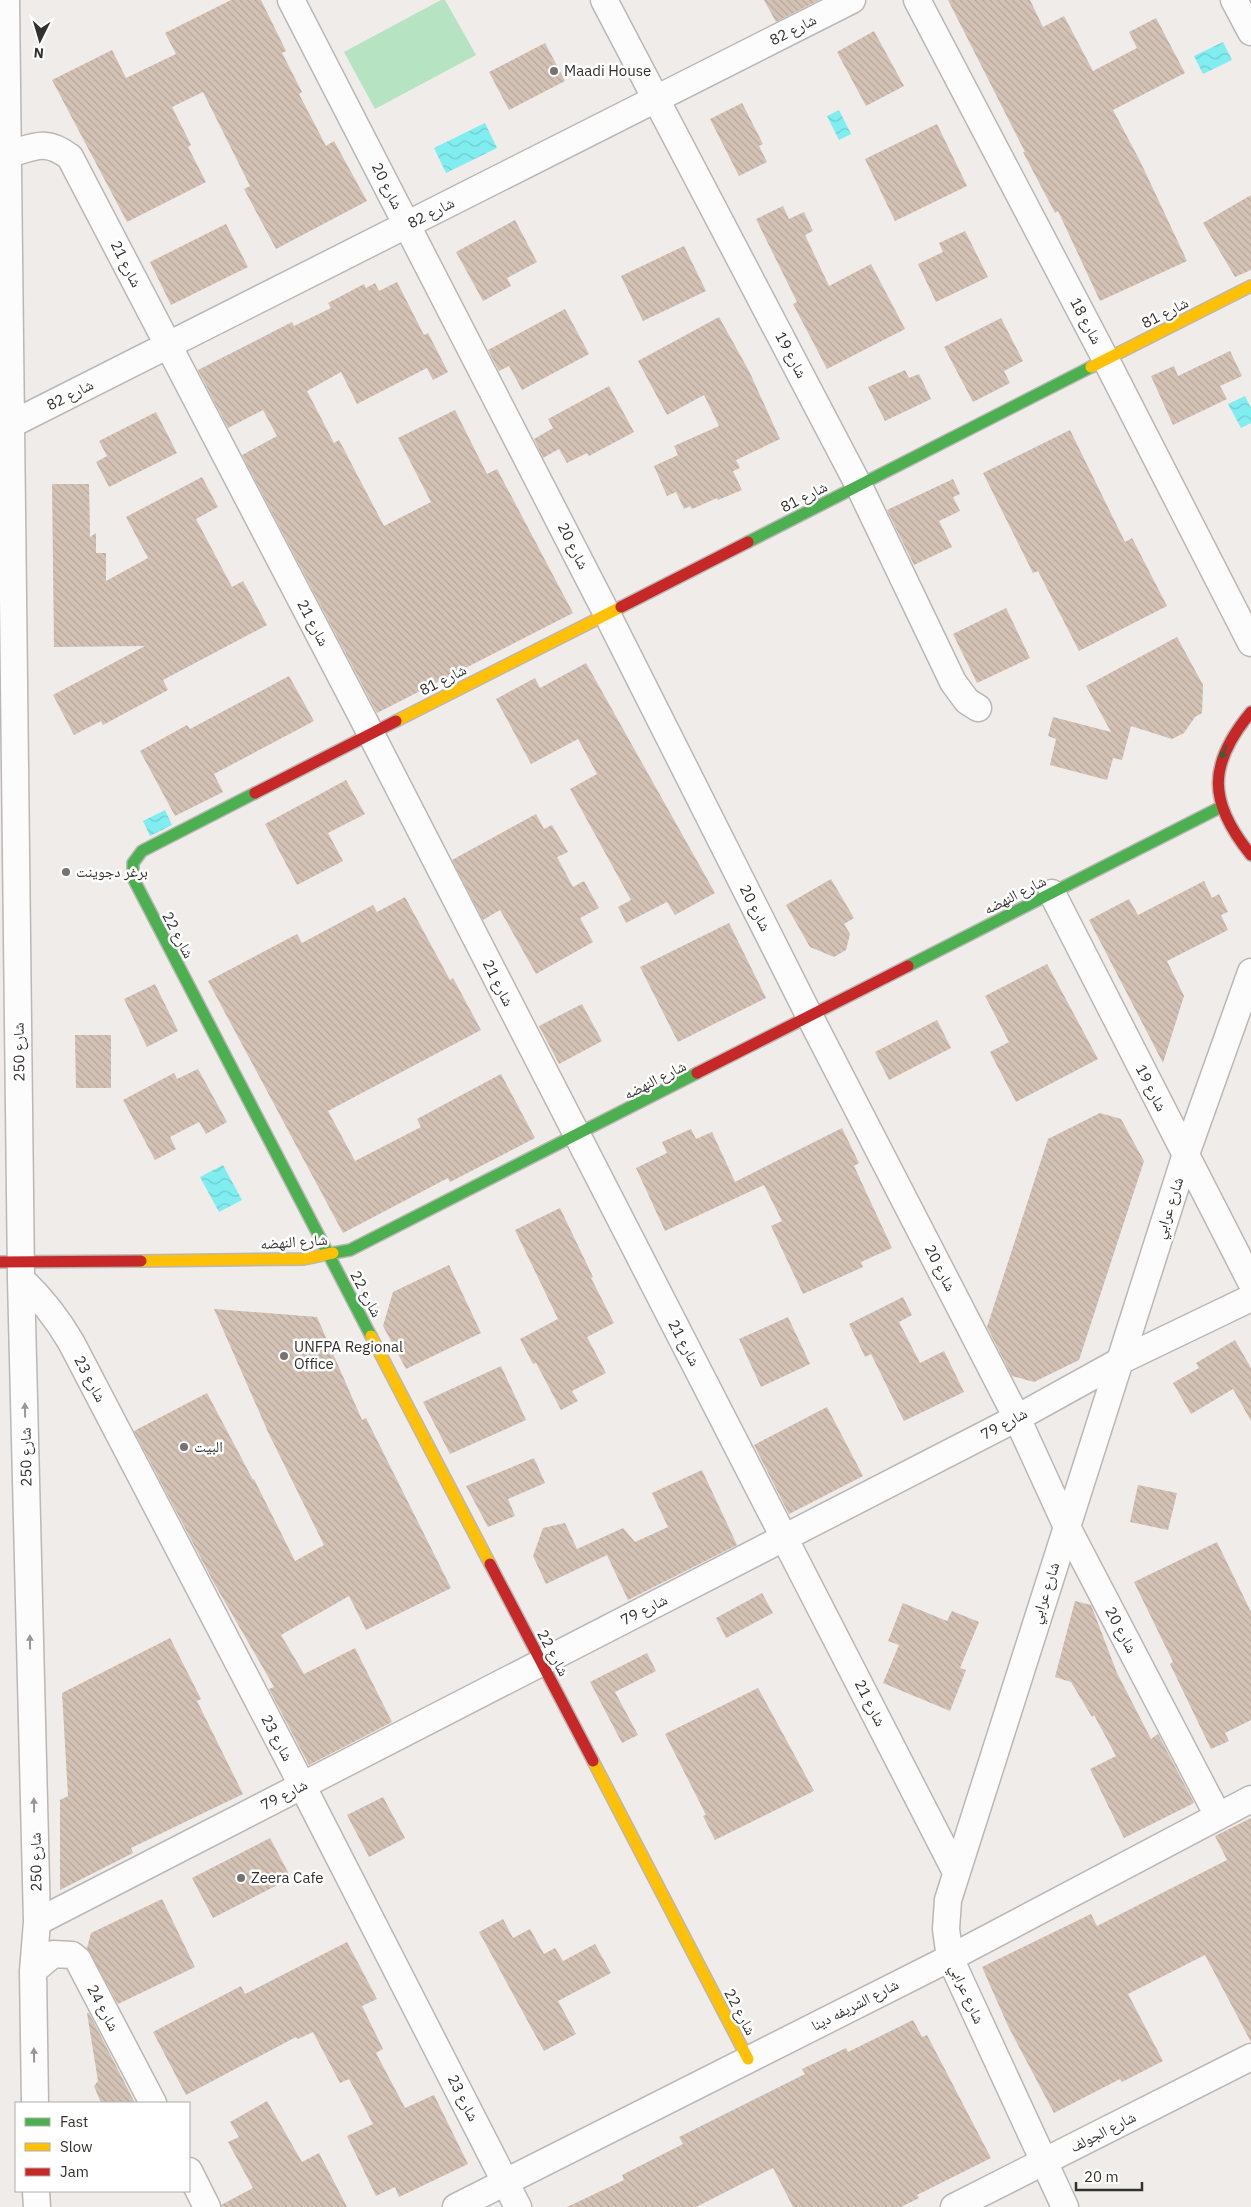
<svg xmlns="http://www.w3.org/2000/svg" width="1251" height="2207" viewBox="0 0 1251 2207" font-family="'IBM Plex Sans','Noto Naskh Arabic',sans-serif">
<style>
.green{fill:#b6e3c1}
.water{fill:url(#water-waves)}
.building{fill:url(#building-back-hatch)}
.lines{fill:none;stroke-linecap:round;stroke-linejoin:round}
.street-casing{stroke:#bab7b5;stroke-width:29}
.fast-casing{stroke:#bab7b5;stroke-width:14}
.slow-casing{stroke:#bab7b5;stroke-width:14}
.jam-casing{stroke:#bab7b5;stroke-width:14}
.street{stroke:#fdfcfc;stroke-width:26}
.fast{stroke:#4caf50;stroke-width:11}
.slow{stroke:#ffc107;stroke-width:11}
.jam{stroke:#c62828;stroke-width:11}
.oneway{fill:#3c5d3b}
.oneway2{fill:#989696}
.poi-dot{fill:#757270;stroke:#fff;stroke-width:2}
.labels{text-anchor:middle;stroke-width:5;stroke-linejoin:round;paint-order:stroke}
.street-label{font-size:15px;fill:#33312f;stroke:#fff}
.poi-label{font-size:15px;fill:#33312f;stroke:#fff;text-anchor:start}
</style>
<defs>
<pattern id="water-waves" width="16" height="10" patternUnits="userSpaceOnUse" patternTransform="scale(1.25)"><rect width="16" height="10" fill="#80edf0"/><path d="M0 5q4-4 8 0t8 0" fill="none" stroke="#6fccce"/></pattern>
<pattern id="building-back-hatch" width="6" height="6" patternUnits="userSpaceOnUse" patternTransform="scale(1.25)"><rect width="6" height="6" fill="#d4c2b5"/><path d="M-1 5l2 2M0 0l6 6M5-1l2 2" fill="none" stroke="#b6a79c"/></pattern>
</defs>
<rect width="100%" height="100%" fill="#efecea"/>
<path class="green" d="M 441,0 L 445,0 L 476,55 L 375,109 L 344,52 Z"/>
<path class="water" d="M 1223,42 L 1232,60 L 1203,74 L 1194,56 Z
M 839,110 L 851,134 L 839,140 L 827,116 Z
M 485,123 L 497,148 L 446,173 L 434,148 Z
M 1245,396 L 1251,408 L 1251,423 L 1241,428 L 1228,404 Z
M 165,810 L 172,825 L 150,836 L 143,821 Z
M 223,1165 L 242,1200 L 219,1212 L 200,1177 Z"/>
<path class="building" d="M 231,0 L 261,0 L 286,51 L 282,53 L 302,92 L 299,94 L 326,146 L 334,141 L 367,201 L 276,249 L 244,189 L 250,186 L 203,92 L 172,107 L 191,145 L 188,147 L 206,182 L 127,222 L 52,80 L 112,50 L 126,78 L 176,54 L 165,33 Z
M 764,0 L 819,0 L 776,22 Z
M 948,0 L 1030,0 L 1043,27 L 1064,16 L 1093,71 L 1137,48 L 1129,32 L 1156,18 L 1185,73 L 1113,110 L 1140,161 L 1187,261 L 1100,301 L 1058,211 L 1055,213 L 1023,152 L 1025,152 Z
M 874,31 L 904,86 L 866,106 L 837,52 Z
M 545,43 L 565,81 L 509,110 L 489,72 Z
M 742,103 L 763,144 L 759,146 L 767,162 L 739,176 L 710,119 Z
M 937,124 L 967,186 L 895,221 L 865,159 Z
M 1251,195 L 1251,270 L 1235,277 L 1203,223 Z
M 783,206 L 789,219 L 804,212 L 813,231 L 805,235 L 829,286 L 871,264 L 905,329 L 827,369 L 793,304 L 797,302 L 756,219 Z
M 515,220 L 537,262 L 507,278 L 511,286 L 483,301 L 456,252 Z
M 226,224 L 248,267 L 171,305 L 150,262 Z
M 965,231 L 988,277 L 936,302 L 918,264 L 943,252 L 939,243 Z
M 684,246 L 706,291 L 643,321 L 621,276 Z
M 397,282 L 424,335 L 428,333 L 448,372 L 433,380 L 427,368 L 357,404 L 341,372 L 307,391 L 334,443 L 339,440 L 384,526 L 431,502 L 398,438 L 455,410 L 487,474 L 497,469 L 573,613 L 377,713 L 242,455 L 277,436 L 263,410 L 228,428 L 198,370 L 292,322 L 294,326 L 331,308 L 328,303 L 364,284 L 366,288 L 375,283 L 379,291 Z
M 565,309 L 589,354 L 522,390 L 509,366 L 499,371 L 488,350 Z
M 719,317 L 749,371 L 780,439 L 736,460 L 740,468 L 733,471 L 742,490 L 718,500 L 717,498 L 692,509 L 690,506 L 684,509 L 676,492 L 667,496 L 654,466 L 678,455 L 674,446 L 719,426 L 704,395 L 667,415 L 638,361 Z
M 1001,318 L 1023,361 L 1004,371 L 1010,383 L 973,402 L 944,347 Z
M 1230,351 L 1242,376 L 1220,386 L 1227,399 L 1173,425 L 1151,376 L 1174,366 L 1178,376 Z
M 905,370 L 909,378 L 919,374 L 931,399 L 885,421 L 868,387 Z
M 609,386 L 634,432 L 589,456 L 587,453 L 567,463 L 559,449 L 543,458 L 534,439 L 553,428 L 548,419 Z
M 156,412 L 177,453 L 109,487 L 96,462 L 107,456 L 99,441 Z
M 1070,430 L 1125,542 L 1132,538 L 1167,606 L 1079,651 L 1038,571 L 1033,573 L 983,473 Z
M 202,477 L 218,507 L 196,519 L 232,587 L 243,581 L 267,625 L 163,680 L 168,690 L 103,725 L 101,721 L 74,735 L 53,695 L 145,646 L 54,647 L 52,484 L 89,484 L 90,537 L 96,533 L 96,553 L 106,553 L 106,581 L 148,558 L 126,517 Z
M 953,479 L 960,494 L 953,497 L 960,511 L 939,521 L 952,547 L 914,565 L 887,510 Z
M 1006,608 L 1030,658 L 977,683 L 953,634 Z
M 1177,637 L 1203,685 L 1202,713 L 1195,717 L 1184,733 L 1172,739 L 1131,726 L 1122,760 L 1113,758 L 1107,780 L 1050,765 L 1056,739 L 1048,736 L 1053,717 L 1111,732 L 1086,686 Z
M 586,663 L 715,893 L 675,915 L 667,902 L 626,923 L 618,907 L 631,900 L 570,789 L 597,774 L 578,739 L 531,764 L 496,699 L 535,678 L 540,688 Z
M 289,676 L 314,721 L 214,774 L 223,792 L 175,816 L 140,751 L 187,725 L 190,729 Z
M 346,780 L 365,814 L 328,833 L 343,861 L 297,885 L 265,824 Z
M 536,814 L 544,829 L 552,825 L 568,852 L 557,857 L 573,887 L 584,881 L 599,908 L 580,918 L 593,942 L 536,974 L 500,910 L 483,920 L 452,860 Z
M 831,879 L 854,918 L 844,924 L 850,934 L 846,950 L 834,957 L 810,947 L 786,905 Z
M 1204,881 L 1212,898 L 1219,894 L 1228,912 L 1221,915 L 1228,930 L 1167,961 L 1184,996 L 1163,1063 L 1089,920 L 1129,899 L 1138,915 Z
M 405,897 L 450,980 L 453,978 L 481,1030 L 328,1111 L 355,1161 L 421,1127 L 417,1119 L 501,1074 L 535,1138 L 450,1182 L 448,1178 L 343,1233 L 208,981 L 297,934 L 302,943 L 373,905 L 377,912 Z
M 729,923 L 766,998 L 678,1042 L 640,967 Z
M 1047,964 L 1098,1059 L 1016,1102 L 990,1052 L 1009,1042 L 985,996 Z
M 155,984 L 178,1031 L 147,1047 L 124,999 Z
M 582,1004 L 602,1041 L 559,1064 L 539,1026 Z
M 937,1020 L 951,1048 L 889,1080 L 875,1052 Z
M 75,1035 L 111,1035 L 111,1088 L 76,1088 Z
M 198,1069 L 227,1122 L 206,1134 L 199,1122 L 170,1137 L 176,1149 L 155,1160 L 123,1100 L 174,1073 L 177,1079 Z
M 1100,1113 L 1121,1119 L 1144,1161 L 1079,1360 L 1034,1382 L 1012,1376 L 987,1327 L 1048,1139 Z
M 842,1128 L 859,1163 L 854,1166 L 892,1248 L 861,1262 L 863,1267 L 803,1294 L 771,1226 L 782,1221 L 764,1185 L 665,1231 L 636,1168 L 667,1153 L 662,1142 L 691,1129 L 696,1139 L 712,1132 L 735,1182 Z
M 560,1208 L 593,1277 L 591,1278 L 614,1323 L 587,1337 L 606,1373 L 572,1391 L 578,1401 L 561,1410 L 536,1363 L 533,1364 L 520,1339 L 558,1319 L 515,1230 Z
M 449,1265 L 481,1333 L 406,1369 L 383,1326 L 393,1292 Z
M 903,1297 L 912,1315 L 899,1322 L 920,1363 L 944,1351 L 964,1392 L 904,1421 L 871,1354 L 865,1357 L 849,1324 Z
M 214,1309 L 317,1317 L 362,1420 L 366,1418 L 451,1588 L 366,1630 L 349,1596 L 281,1635 L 304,1674 L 355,1648 L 392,1722 L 309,1765 L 269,1689 L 274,1687 L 214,1583 L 134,1431 L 207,1393 L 253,1480 L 254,1479 L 295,1561 L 324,1545 L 268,1432 Z
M 788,1317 L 810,1364 L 761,1387 L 739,1339 Z
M 1235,1340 L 1251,1368 L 1251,1421 L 1233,1389 L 1191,1414 L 1173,1383 L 1199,1368 L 1196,1363 Z
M 501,1366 L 526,1420 L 450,1454 L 423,1402 Z
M 827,1407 L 863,1476 L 789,1514 L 754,1445 Z
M 534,1458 L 545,1483 L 508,1499 L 515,1516 L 488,1527 L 466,1486 Z
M 702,1470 L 737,1545 L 628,1600 L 607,1555 L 546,1584 L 533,1556 L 543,1528 L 565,1523 L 577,1549 L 623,1528 L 635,1542 L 668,1527 L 652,1493 Z
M 1138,1485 L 1177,1493 L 1168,1530 L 1130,1522 Z
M 1217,1542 L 1251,1612 L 1251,1720 L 1225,1733 L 1229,1741 L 1211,1749 L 1170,1664 L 1173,1662 L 1134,1582 Z
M 762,1593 L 773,1613 L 726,1638 L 716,1618 Z
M 1075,1601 L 1091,1605 L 1117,1673 L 1151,1739 L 1158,1734 L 1194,1803 L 1124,1838 L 1090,1769 L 1116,1756 L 1094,1715 L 1092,1717 L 1071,1682 L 1055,1677 Z
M 903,1603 L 947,1621 L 952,1611 L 979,1622 L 960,1668 L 966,1670 L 950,1711 L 883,1683 L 899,1645 L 888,1641 Z
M 170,1638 L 201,1699 L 197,1701 L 243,1794 L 131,1848 L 133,1853 L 60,1890 L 60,1800 L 68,1796 L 62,1693 Z
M 647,1653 L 656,1671 L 615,1692 L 638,1735 L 622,1743 L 590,1682 Z
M 758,1688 L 814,1791 L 715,1840 L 703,1816 L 706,1815 L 665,1734 Z
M 383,1797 L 405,1838 L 369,1857 L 347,1815 Z
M 1251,1818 L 1251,2042 L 1205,1955 L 1128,1994 L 1163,2061 L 1122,2082 L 1120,2079 L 1054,2113 L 1008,2026 L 982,1967 L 1091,1914 L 1097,1926 L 1227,1860 L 1215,1836 Z
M 270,1838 L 291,1878 L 213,1918 L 192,1878 Z
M 162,1899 L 195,1967 L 118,2004 L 87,1948 L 91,1933 Z
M 503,1919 L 513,1938 L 530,1929 L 544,1954 L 555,1948 L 563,1961 L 595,1944 L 611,1973 L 558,2001 L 576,2034 L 544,2051 L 479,1932 Z
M 347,1942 L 377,1999 L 362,2006 L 383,2049 L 376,2053 L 405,2108 L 434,2095 L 468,2164 L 399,2197 L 395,2187 L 376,2196 L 347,2136 L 373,2124 L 349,2079 L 340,2083 L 313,2032 L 298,2039 L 296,2037 L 186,2095 L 153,2032 L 241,1986 L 245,1994 Z
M 87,2013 L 89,2013 L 135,2103 L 101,2103 L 94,2086 L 98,2081 Z
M 913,2020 L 922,2037 L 927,2035 L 991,2158 L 917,2195 L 919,2198 L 901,2207 L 793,2207 L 773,2168 L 696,2207 L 567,2207 L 624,2180 L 622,2175 L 683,2144 L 679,2137 L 805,2074 L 802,2069 L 846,2048 L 848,2052 Z
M 267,2101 L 302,2162 L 319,2153 L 347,2207 L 222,2207 L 221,2205 L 253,2188 L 228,2142 L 239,2137 L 230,2122 Z"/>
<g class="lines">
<g class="street-casing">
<path id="street" d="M 6,0 L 21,1279 L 37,1922 L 33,1971 L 35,2103
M 291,0 L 607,614 L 810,1017 L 1017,1418 L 1067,1527 L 1218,1816
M 604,0 L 859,486 L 953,682 L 967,701 L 978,708
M 917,0 L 1106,360 L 1251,643
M 1234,0 L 1251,32
M 6,155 C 34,147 45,138 70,157 L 371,734 L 956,1872
M 10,425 L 852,0
M 1052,893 L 1251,1282
M 21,1279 C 41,1298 57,1318 71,1342 L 302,1785 L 518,2207
M 37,1922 L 1017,1418 L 1120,1361 L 1251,1298
M 33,1971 L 53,1954 L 72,1955 L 78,1960 L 153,2103
M 189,2171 L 207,2207
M 36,2191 L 37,2207
M 456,2207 L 950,1958 L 1251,1799
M 954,2207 L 1251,2057
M 1065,2207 L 950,1958 L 946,1929 L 948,1900 L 1185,1157 L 1251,972"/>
</g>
<g class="fast-casing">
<path id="fast" d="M 748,542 L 1091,367
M 255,793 L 142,851 L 133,863 L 133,878 L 371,1336
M 908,966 L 1221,807
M 333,1253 L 350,1250 L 697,1073"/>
</g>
<g class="slow-casing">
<path id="slow" d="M 1091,367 L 1251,286
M 396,721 L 621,607
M 141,1261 L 304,1259 L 333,1253
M 371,1336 L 490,1564
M 593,1761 L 748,2059"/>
</g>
<g class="jam-casing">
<path id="jam" d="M 621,607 L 748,542
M 1251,712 C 1207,765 1208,802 1251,855
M 255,793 L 396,721
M 697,1073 L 908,966
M 0,1262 L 141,1261
M 490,1564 L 593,1761"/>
</g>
<use href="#street" class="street"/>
<use href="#fast" class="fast"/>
<use href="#slow" class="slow"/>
<use href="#jam" class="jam"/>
</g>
<defs><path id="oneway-solid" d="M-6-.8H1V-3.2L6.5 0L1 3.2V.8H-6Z" transform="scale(1.25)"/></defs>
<use class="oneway" href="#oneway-solid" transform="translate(1224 752) rotate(110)"/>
<g class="oneway2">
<use href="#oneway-solid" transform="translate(25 1410) rotate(-91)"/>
<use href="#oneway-solid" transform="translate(30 1642) rotate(-91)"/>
<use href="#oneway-solid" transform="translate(34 1805) rotate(-91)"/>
<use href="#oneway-solid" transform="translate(34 2055) rotate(-91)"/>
</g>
<g class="poi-dot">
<circle cx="554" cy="71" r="5"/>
<circle cx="66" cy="872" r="5"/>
<circle cx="284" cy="1356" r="5"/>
<circle cx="184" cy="1447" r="5"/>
<circle cx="241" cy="1878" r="5"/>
</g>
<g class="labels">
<g class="street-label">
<text transform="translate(793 30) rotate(-27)" y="5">شارع 82</text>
<text transform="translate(387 186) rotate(63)" y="5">شارع 20</text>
<text transform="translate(431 213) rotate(-27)" y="5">شارع 82</text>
<text transform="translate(126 264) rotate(63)" y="5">شارع 21</text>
<text transform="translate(1165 313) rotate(-27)" y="5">شارع 81</text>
<text transform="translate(1086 321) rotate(62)" y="5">شارع 18</text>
<text transform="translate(791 355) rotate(62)" y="5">شارع 19</text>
<text transform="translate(70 395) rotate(-27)" y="5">شارع 82</text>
<text transform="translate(804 497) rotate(-27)" y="5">شارع 81</text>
<text transform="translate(573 546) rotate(63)" y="5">شارع 20</text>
<text transform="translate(313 623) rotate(62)" y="5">شارع 21</text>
<text transform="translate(443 680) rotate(-27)" y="5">شارع 81</text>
<text transform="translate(1015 895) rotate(-27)" y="5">شارع النهضه</text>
<text transform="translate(755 908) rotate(63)" y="5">شارع 20</text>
<text transform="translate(178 935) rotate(62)" y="5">شارع 22</text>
<text transform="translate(498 983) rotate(63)" y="5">شارع 21</text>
<text transform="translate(19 1052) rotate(-91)" y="5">شارع 250</text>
<text transform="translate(655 1080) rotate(-27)" y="5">شارع النهضه</text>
<text transform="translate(1151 1088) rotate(63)" y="5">شارع 19</text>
<text transform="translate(1169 1208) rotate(-72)" y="5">شارع عرابي</text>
<text transform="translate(294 1242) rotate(-4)" y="5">شارع النهضه</text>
<text transform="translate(940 1268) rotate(63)" y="5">شارع 20</text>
<text transform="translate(366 1294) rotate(62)" y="5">شارع 22</text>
<text transform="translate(684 1343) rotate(62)" y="5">شارع 21</text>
<text transform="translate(90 1379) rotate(62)" y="5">شارع 23</text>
<text transform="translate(1004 1424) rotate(-28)" y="5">شارع 79</text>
<text transform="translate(26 1457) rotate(-91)" y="5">شارع 250</text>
<text transform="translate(1045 1593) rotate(-72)" y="5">شارع عرابي</text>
<text transform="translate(644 1610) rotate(-27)" y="5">شارع 79</text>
<text transform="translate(1121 1630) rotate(62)" y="5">شارع 20</text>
<text transform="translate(553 1653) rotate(62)" y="5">شارع 22</text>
<text transform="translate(870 1703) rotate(63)" y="5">شارع 21</text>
<text transform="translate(277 1738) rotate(62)" y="5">شارع 23</text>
<text transform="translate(284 1795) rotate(-27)" y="5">شارع 79</text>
<text transform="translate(36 1862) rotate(-91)" y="5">شارع 250</text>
<text transform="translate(967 1994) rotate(66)" y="5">شارع عرابي</text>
<text transform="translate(855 2005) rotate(-27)" y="5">شارع الشريفه دينا</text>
<text transform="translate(103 2008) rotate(62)" y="5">شارع 24</text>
<text transform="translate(740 2012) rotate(62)" y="5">شارع 22</text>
<text transform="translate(463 2098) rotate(63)" y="5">شارع 23</text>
<text transform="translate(1103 2132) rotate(-27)" y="5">شارع الجولف</text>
</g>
<g class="poi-label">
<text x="564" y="76">Maadi House</text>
<text x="76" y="877">برغر دجوينت</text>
<text x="294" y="1352">UNFPA Regional<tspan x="294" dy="17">Office</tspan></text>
<text x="194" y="1452">البيت</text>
<text x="251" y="1883">Zeera Cafe</text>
</g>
</g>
<rect x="15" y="2102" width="175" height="90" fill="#ffffff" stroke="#adadac"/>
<rect x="25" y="2118" width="25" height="8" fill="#4caf50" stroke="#adadac"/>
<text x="60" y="2127" font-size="15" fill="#33312f">Fast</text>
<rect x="25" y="2143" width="25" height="8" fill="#ffc107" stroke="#adadac"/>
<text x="60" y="2152" font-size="15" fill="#33312f">Slow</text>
<rect x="25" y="2168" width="25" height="8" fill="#c62828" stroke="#adadac"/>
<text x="60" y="2177" font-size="15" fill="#33312f">Jam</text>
<g transform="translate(40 40) rotate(185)" stroke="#ffffff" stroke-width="4" paint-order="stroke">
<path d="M0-4L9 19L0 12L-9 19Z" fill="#33312f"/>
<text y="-8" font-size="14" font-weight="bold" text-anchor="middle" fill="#33312f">N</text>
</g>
<path d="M1076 2182v8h66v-8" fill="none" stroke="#33312f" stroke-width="2.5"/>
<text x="1084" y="2182" font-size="15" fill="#33312f" stroke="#ffffff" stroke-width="4" paint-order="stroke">20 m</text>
</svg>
